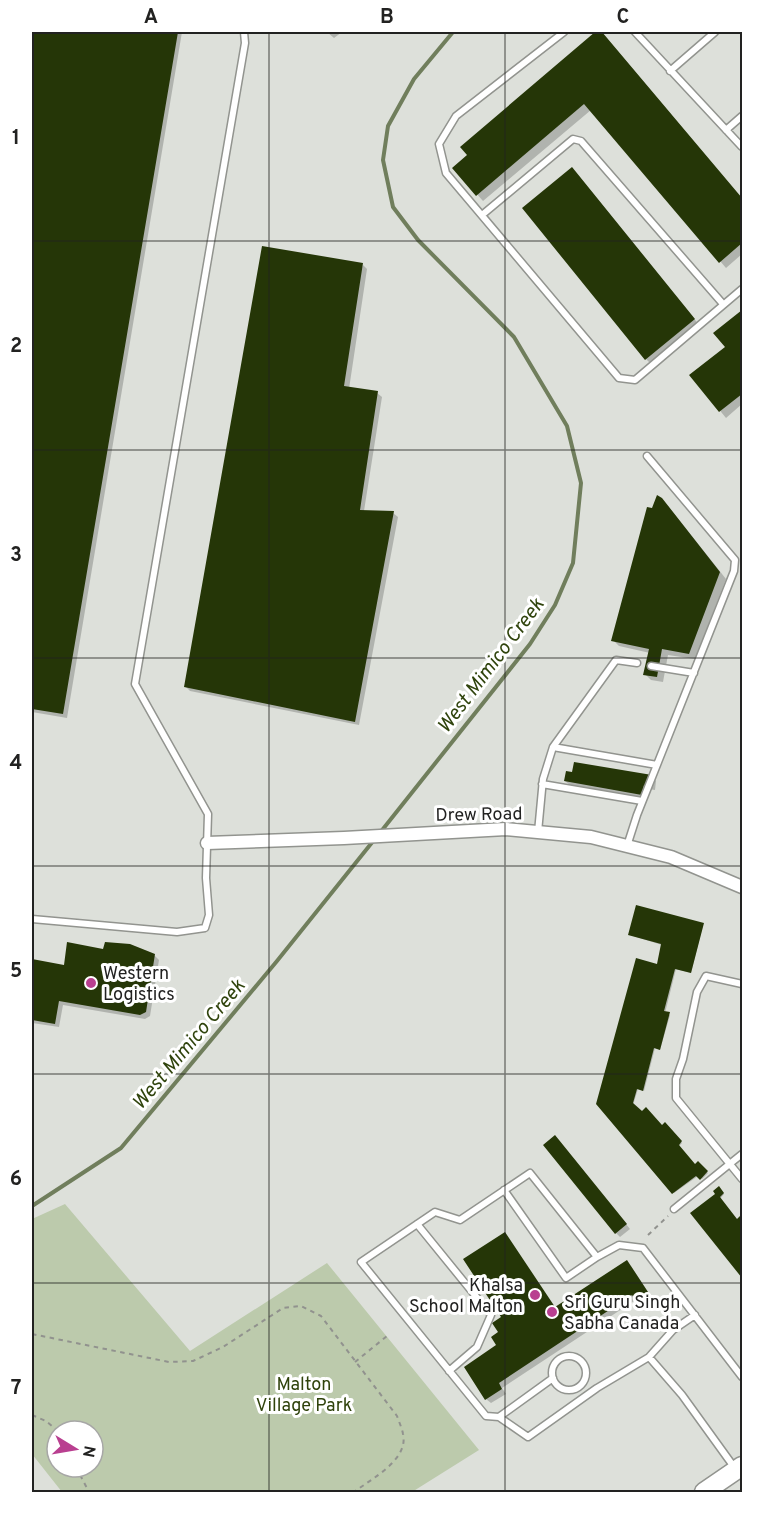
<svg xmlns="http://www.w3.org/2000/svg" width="774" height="1524" viewBox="0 0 774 1524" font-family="Overpass,sans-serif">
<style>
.green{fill:#bccaac;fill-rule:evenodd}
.shadow{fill:#0003}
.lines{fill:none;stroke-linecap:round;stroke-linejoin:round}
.stream{stroke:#707e5c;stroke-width:4}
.building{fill:#253607}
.lane-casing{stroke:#92948f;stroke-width:9}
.street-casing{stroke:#92948f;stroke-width:15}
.secondary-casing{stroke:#92948f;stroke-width:21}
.path{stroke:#91928e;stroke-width:2;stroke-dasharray:4.5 4.5;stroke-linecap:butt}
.lane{stroke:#fff;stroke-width:6}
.street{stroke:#fff;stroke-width:12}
.secondary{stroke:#fff;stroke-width:18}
.grid{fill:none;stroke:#222221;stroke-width:1.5;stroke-opacity:0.55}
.poi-dot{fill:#b93f90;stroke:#fff;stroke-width:2}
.labels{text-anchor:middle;stroke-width:6;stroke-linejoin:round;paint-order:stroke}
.street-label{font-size:18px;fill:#222221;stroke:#fff}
.poi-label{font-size:18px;fill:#222221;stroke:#fff;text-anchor:start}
.park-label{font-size:18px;fill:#2f420b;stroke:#fff}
.water-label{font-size:20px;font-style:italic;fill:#30440d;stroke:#fff}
.neatline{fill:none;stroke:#222221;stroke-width:2}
.grid-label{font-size:20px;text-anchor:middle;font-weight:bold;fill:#222221}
</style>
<rect width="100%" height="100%" fill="#dde0da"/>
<path class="green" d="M 65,1204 L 190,1351 L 327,1263 L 479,1450 L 412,1492 L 62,1492 L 32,1454 L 32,1219 ZM 57,1431 L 93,1431 L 93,1467 L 57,1467 Z"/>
<path class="shadow" d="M 32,32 L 182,32 L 67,718 L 32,712 Z
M 327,32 L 342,32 L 334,38 Z
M 597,32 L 600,32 L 605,36 L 742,199 L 742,254 L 726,268 L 591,110 L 483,201 L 454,168 L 469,155 L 462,147 Z
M 578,175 L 700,326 L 652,365 L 646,359 Z
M 363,265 L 367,269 L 349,389 L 377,393 L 382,397 L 364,511 L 393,513 L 398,517 L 359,725 L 190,691 L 186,687 Z
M 742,312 L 742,404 L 726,418 L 691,375 L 727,347 L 716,333 Z
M 668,506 L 726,579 L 695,659 L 668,655 L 663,682 L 651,680 L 645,674 L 650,653 L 619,646 L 613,640 Z
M 652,777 L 656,781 L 655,790 L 648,789 L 646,798 L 570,785 L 565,781 Z
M 703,925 L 691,973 L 676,969 L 665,1013 L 670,1015 L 660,1050 L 655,1048 L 644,1091 L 638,1089 L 633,1105 L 662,1127 L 666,1124 L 682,1143 L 679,1146 L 696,1167 L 698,1163 L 708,1173 L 702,1179 L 698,1176 L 674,1193 L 597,1104 L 658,966 L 662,945 L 630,935 Z
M 105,951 L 155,956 L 159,960 L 150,1016 L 145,1019 L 63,1005 L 59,1027 L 32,1023 L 32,961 L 65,967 Z
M 560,1142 L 630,1229 L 620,1237 L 616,1233 Z
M 719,1188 L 724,1194 L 720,1199 L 737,1221 L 741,1217 L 742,1218 L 742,1276 L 692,1214 L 717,1194 Z
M 505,1234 L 555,1308 L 631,1266 L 651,1297 L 641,1304 L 637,1299 L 502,1388 L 506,1394 L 491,1403 L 486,1399 L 503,1318 Z"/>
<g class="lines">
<path class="stream" d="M 379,834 L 530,644 L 555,605 L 573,563 L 581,483 L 567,426 L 514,337 L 418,240 L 393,207 L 383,160 L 388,126 L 414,79 L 453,32
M 32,1206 L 121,1148 L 277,961 L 374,840"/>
</g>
<path class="building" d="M 32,32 L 178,32 L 63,714 L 32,709 Z
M 595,32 L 602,32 L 742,198 L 742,243 L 719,263 L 584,104 L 476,196 L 452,168 L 467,155 L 460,147 Z
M 572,167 L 695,319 L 645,360 L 522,208 Z
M 262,246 L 363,263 L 344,386 L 378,391 L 360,510 L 394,511 L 355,722 L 184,687 Z
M 742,310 L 742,394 L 719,412 L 689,375 L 725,347 L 713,333 Z
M 657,495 L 662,498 L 720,572 L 689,654 L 662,649 L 657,677 L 643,675 L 649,649 L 611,641 L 647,507 L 652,508 Z
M 574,762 L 652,775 L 650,787 L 644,785 L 642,795 L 564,781 L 566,771 L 572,772 Z
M 636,905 L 704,923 L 691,973 L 675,969 L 664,1011 L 670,1012 L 660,1050 L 654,1048 L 643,1091 L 637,1089 L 633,1103 L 642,1111 L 646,1107 L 662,1125 L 665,1122 L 682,1141 L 679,1145 L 695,1164 L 698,1161 L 708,1171 L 700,1180 L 696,1176 L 672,1194 L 596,1104 L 636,958 L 657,964 L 661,944 L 628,935 Z
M 67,942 L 103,949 L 105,942 L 130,944 L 155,954 L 146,1012 L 140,1015 L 59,1001 L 55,1024 L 32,1020 L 32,959 L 64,965 Z
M 555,1135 L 627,1224 L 615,1234 L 543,1145 Z
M 719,1186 L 724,1193 L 720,1197 L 737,1219 L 741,1215 L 742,1216 L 742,1278 L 690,1213 L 715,1194 L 713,1191 Z
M 505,1232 L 555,1307 L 627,1260 L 648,1292 L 636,1300 L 632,1295 L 499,1383 L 502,1389 L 485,1400 L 464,1367 L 496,1345 L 491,1337 L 498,1332 L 492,1323 L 501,1317 L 463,1259 Z"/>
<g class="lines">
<g class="lane-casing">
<path id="lane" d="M 564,32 L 456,116 L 439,144 L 446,173 L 619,378 L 635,380 L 742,289
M 635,32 L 742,147
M 670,71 L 715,32
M 726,130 L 742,116
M 482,215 L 573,139 L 581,141 L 723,304
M 651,666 L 694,673
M 553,747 L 657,765
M 542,784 L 642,801
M 538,832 L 543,779 L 553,747 L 616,660 L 637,663
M 627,846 L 637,815 L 734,571 L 735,560 L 647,456
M 32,919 L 177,932 L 205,928 L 209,915 L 206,878 L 208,814 L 135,684 L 245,43 L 244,32
M 742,984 L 706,976 L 697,992 L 683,1059 L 676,1079 L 676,1098 L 742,1179
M 504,1190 L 566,1278 L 597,1257
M 674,1209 L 742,1154
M 417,1224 L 491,1315 L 477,1347 L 449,1371
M552 1373a17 17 0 1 1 34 0a17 17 0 1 1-34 0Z
M 649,1357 L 673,1330 L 695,1315
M 553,1378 L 499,1417 L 528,1437 L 597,1388 L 649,1357 L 682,1395 L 734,1467
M 499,1417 L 486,1416 L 361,1262 L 435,1212 L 460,1220 L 530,1173 L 597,1257 L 619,1245 L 643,1248 L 742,1377"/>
</g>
<g class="street-casing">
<path id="street" d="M 207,843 L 344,838 L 506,829 L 591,837 L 671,857 L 742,887"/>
</g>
<g class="secondary-casing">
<path id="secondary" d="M 704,1492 L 742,1466"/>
</g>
<path class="path" d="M 648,1235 L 668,1216
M 32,1334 L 169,1362 L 193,1361 L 223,1347 L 283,1308 L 301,1306 L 321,1316 L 397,1416 C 399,1422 402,1428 403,1434 C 409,1460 371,1479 354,1492
M 355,1362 L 387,1336
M 32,1415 L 46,1421 L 58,1431
M 76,1467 L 89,1492"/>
<use href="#lane" class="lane"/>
<use href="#street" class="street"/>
<use href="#secondary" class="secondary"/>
</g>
<path class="grid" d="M 269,32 L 269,1492M 505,32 L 505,1492M 32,241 L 742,241M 32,450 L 742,450M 32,658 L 742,658M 32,866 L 742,866M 32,1074 L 742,1074M 32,1283 L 742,1283"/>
<g class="poi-dot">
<circle cx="91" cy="983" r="6"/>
<circle cx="535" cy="1295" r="6"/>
<circle cx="552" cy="1312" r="6"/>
</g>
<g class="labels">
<g class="street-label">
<text transform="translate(479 814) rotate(-1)" y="6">Drew Road</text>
</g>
<g class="poi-label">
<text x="103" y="979">Western<tspan x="103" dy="21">Logistics</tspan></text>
<text x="523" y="1291" text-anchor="end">Khalsa<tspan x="523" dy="21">School Malton</tspan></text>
<text x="564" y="1308">Sri Guru Singh<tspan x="564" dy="21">Sabha Canada</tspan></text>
</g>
<g class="park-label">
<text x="304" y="1390">Malton<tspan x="304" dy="21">Village Park</tspan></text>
</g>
<g class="water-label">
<text transform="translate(490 665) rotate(-53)" y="7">West Mimico Creek</text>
<text transform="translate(188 1044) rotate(-50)" y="7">West Mimico Creek</text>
</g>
</g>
<rect width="774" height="1524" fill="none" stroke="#ffffff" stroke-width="66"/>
<g transform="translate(75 1449) rotate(101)"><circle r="28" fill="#ffffff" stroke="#a7a7a6" stroke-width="1.5"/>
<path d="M0-4.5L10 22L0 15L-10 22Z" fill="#b93f90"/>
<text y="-9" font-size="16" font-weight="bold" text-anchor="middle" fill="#222221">N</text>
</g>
<rect x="33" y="33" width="708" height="1458" class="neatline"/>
<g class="grid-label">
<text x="151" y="23">A</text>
<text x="387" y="23">B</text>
<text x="623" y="23">C</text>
<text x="16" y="144">1</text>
<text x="16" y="352">2</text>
<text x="16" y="561">3</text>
<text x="16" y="769">4</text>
<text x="16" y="977">5</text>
<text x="16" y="1185">6</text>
<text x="16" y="1394">7</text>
</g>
</svg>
